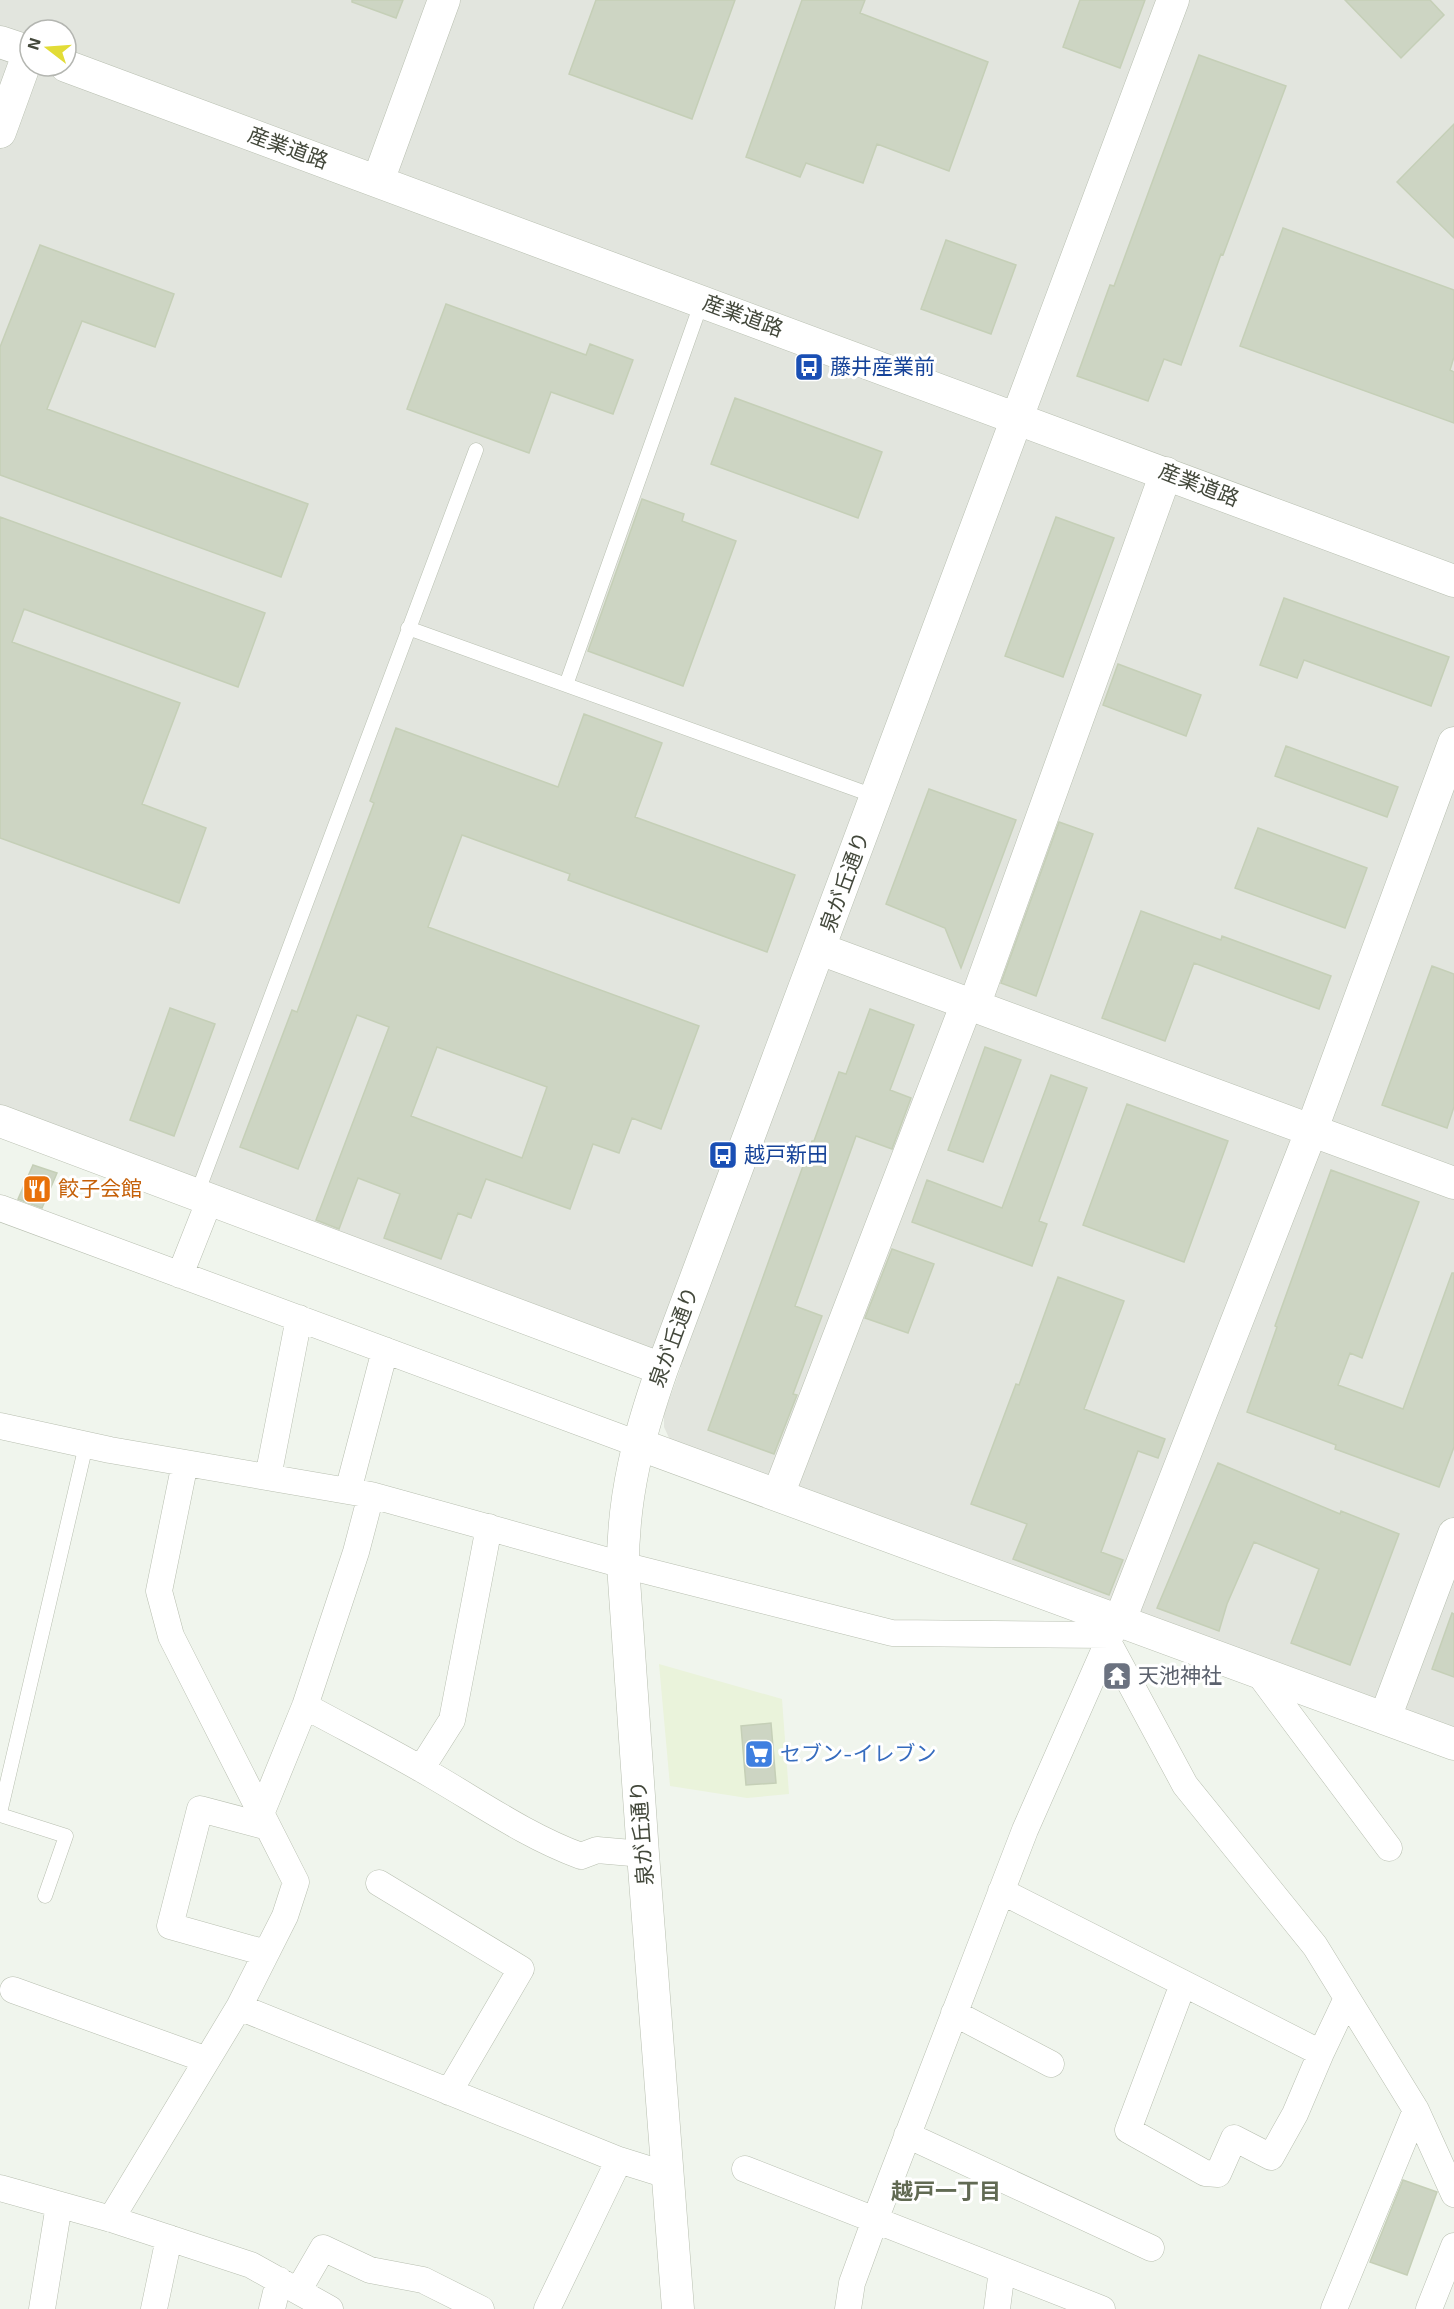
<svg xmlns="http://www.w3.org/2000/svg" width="1454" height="2309" viewBox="0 0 1454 2309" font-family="'Exo 2','Noto Sans JP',sans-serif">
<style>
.commercial{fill:#eaf3db}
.industrial{fill:#e2e5de;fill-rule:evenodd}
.building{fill:#cdd5c3;stroke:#c5cfb7;stroke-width:1.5;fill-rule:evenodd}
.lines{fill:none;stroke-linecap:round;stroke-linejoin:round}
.service-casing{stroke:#b8bfb0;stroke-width:15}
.minor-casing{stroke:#b8bfb0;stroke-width:27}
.tertiary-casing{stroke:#b8bfb0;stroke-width:33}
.service{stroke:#fff;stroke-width:14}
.minor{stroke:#fff;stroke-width:26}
.tertiary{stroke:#fff;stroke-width:32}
.labels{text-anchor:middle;stroke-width:6;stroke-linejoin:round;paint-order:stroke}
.street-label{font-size:21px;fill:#43483b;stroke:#fff}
.transit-label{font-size:21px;fill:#164399;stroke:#fff;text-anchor:start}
.food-label{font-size:21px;fill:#c56008;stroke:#fff;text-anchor:start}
.worship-label{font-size:21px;fill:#5b616d;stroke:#fff;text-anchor:start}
.shop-label{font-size:21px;fill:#366cbe;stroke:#fff;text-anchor:start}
.neighbourhood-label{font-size:22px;font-weight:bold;fill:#616a53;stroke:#fff}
</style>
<rect width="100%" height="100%" fill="#f0f5ed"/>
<path class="commercial" d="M 659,1664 L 782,1699 L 789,1794 L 747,1798 L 670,1786 Z"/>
<path class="industrial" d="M 0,0 L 1454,0 L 1454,1727 L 670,1440 L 664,1427 L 664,1414 L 681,1367 L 0,1111 ZM 30,30 L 66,30 L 66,66 L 30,66 Z"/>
<path class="building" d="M 352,0 L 403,0 L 396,18 L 352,2 Z
M 596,0 L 735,0 L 692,119 L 569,74 Z
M 802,0 L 865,0 L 860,13 L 988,62 L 949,171 L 877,144 L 863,183 L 806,163 L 800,177 L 746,157 Z
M 1080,0 L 1145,0 L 1120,68 L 1063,47 Z
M 1345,0 L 1430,0 L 1444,15 L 1401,58 Z
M 1199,55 L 1286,86 L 1223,255 L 1221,254 L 1181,365 L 1164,359 L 1148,401 L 1077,376 L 1110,285 L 1114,286 Z
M 1454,124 L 1454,238 L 1397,182 Z
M 1283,228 L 1454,290 L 1454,357 L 1450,370 L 1454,372 L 1454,423 L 1240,346 Z
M 946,240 L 1016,265 L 991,334 L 921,309 Z
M 40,245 L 174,294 L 155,347 L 82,321 L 47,409 L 308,504 L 281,577 L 0,475 L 0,347 Z
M 446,304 L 586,355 L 590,344 L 633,360 L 613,414 L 551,392 L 529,453 L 407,409 Z
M 735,398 L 882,452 L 858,518 L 711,464 Z
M 642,499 L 684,514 L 682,521 L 736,541 L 683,686 L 588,651 Z
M 0,517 L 265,613 L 238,687 L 24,609 L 12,642 L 180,703 L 142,804 L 206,828 L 179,903 L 0,838 Z
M 1056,517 L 1114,538 L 1063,677 L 1005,656 Z
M 1284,598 L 1449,657 L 1431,706 L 1304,660 L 1297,678 L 1260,665 Z
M 1118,664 L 1201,695 L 1186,736 L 1103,705 Z
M 584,714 L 662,743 L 635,817 L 795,875 L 767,952 L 568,880 L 570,874 L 462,835 L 428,927 L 699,1026 L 661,1129 L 632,1118 L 619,1153 L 593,1144 L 570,1209 L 486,1179 L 471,1218 L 458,1213 L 441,1259 L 384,1238 L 400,1194 L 358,1178 L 339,1229 L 316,1220 L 389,1027 L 357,1015 L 298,1169 L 240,1147 L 292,1010 L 297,1012 L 374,803 L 370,801 L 396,728 L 558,787 ZM 437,1047 L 547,1087 L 522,1158 L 411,1116 Z
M 1286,746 L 1398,787 L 1387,817 L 1275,776 Z
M 929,789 L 1016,820 L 961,968 L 945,928 L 886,904 Z
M 1059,822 L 1093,834 L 1036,996 L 1001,983 Z
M 1258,828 L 1367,868 L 1345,928 L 1235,888 Z
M 1141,911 L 1221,940 L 1222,936 L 1331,976 L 1319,1009 L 1194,963 L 1165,1041 L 1102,1018 Z
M 1432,966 L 1454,974 L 1454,1107 L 1447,1128 L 1382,1105 Z
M 170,1008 L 215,1024 L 174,1136 L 130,1120 Z
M 870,1009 L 914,1025 L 890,1090 L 911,1098 L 892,1149 L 856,1136 L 795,1306 L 822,1316 L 793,1394 L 797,1395 L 774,1454 L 708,1430 L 812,1141 L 814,1141 L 839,1072 L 846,1074 Z
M 985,1047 L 1021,1060 L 983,1162 L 948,1150 Z
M 1051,1075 L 1087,1088 L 1039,1221 L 1047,1224 L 1032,1266 L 912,1222 L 927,1180 L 1002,1208 Z
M 1127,1104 L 1228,1141 L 1184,1262 L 1083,1225 Z
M 33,1165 L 57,1173 L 42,1208 L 18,1199 Z
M 1331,1170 L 1419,1202 L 1362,1358 L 1350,1353 L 1338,1385 L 1403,1409 L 1452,1273 L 1454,1273 L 1454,1447 L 1439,1487 L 1335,1449 L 1336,1445 L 1247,1412 L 1277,1327 L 1275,1326 Z
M 892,1249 L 934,1264 L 908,1333 L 865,1318 Z
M 1058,1277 L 1124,1301 L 1084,1409 L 1165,1439 L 1158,1458 L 1138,1451 L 1101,1552 L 1123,1560 L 1109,1595 L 1013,1559 L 1027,1524 L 971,1504 L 1016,1384 L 1019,1385 Z
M 1218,1463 L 1340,1514 L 1341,1511 L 1399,1534 L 1350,1665 L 1291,1643 L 1319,1569 L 1254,1542 L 1227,1604 L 1219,1631 L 1157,1608 Z
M 1452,1613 L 1454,1614 L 1454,1677 L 1432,1669 Z
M 771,1723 L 776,1783 L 746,1785 L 741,1726 Z
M 1403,2180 L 1437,2192 L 1407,2275 L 1370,2262 Z"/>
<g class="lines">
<g class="service-casing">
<path id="service" d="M 408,628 L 877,797
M 566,685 L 702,301
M 197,1194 L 476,450
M 0,1813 L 86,1445
M 0,1815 L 66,1836 L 45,1896"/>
</g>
<g class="minor-casing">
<path id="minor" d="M 0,1208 L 638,1444
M 180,1275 L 210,1199
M 0,1426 L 110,1450 L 371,1495 L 623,1565 L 892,1633 L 1111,1635 L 1120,1620
M 268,1477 L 299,1318
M 348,1491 L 385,1350
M 1108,1642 L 1185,1785 L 1315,1946 L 1416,2110 L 1334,2309
M 1256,1670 L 1389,1848
M 305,1706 C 349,1730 393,1752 435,1777 C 483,1805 529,1837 581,1856 L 597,1850 L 643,1854
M 421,1769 L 452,1720 L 489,1527
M 261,1814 L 305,1706 L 356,1552 L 371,1495
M 379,1883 L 521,1969 L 449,2092
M 1001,1891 L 1321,2053 L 1295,2114 L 1271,2157 L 1234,2138 L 1218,2174 L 1205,2173 L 1128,2130 L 1183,1984
M 266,1953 L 170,1926 L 200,1809 L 268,1827
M 13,1990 L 207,2060
M 239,2007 L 619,2160 L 667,2175
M 954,2013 L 1051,2064
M 1321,2053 L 1347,1998
M 1416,2110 L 1454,2194
M 907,2135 L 1151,2248
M 745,2169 L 1102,2309
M 0,2188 L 111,2219 L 251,2265 L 330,2309
M 111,2219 L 239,2007 L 285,1916 L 296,1882 L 171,1636 L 159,1591 L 185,1463
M 298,2291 L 323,2248 L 370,2270 L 423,2280 L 481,2309
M 42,2309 L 59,2205
M 154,2309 L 169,2238
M 272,2309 L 279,2280
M 547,2309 L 619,2160
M 848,2309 L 852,2283 L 875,2220 L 1025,1830 L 1111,1635
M 997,2309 L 1002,2270
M 1429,2309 L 1454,2246"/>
</g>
<g class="tertiary-casing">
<path id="tertiary" d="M 0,42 L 30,52
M 66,66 L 1454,581
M 0,132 L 29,52
M 378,181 L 444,0
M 820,949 L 1454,1183
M 974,1006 L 1166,473
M 0,1121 L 662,1369
M 638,1444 L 1454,1744
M 778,1495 L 967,1003
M 1120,1620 L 1312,1129 L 1454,743
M 1385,1718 L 1454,1534
M 678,2309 L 643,1854 L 623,1565 C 623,1494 639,1435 662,1369 L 1173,0"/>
</g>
<use href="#service" class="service"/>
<use href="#minor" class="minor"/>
<use href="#tertiary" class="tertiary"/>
</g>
<defs>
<g id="bus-square" transform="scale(1.5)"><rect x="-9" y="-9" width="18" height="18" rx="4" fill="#1a4fb4" stroke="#fff"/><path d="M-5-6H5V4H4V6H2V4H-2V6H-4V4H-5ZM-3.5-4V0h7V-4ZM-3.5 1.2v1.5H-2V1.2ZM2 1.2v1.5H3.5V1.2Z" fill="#fff"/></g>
<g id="restaurant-square" transform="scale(1.5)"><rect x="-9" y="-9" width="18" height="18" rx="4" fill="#e8710a" stroke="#fff"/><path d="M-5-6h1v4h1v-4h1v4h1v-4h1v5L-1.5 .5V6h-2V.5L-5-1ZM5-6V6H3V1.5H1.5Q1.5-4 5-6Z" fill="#fff"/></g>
<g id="temple-square" transform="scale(1.5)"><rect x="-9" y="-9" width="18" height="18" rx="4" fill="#6b7280" stroke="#fff"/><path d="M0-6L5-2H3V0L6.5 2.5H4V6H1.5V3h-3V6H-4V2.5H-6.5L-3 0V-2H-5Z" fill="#fff"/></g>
<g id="supermarket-square" transform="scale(1.5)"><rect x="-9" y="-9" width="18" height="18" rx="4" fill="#3f7fe0" stroke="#fff"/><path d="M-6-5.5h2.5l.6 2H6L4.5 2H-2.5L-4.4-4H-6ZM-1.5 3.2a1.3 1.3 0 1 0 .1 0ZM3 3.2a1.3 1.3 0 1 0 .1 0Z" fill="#fff"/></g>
</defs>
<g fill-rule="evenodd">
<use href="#bus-square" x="809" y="367"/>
<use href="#bus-square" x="723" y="1155"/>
<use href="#restaurant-square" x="37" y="1189"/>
<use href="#temple-square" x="1117" y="1676"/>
<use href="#supermarket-square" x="759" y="1754"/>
</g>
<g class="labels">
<g class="street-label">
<text transform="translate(288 148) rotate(20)" y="7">産業道路</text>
<text transform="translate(743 316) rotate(20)" y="7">産業道路</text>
<text transform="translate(1199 485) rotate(21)" y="7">産業道路</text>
<text transform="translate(845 882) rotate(-70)" y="7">泉が丘通り</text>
<text transform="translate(674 1337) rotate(-70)" y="7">泉が丘通り</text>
<text transform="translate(642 1833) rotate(-94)" y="7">泉が丘通り</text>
</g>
<g class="transit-label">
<text x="830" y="374">藤井産業前</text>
<text x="744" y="1162">越戸新田</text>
</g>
<g class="food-label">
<text x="58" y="1196">餃子会館</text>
</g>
<g class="worship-label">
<text x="1138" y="1683">天池神社</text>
</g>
<g class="shop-label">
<text x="780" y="1761">セブン-イレブン</text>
</g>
<g class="neighbourhood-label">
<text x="946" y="2199">越戸一丁目</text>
</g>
</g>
<g transform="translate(48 48) rotate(287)"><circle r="28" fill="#ffffff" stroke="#b4b6b1" stroke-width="1.5"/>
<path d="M0-4.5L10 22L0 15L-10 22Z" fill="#e2dc36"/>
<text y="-9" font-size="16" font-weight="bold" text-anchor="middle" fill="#43483b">N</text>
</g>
</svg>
